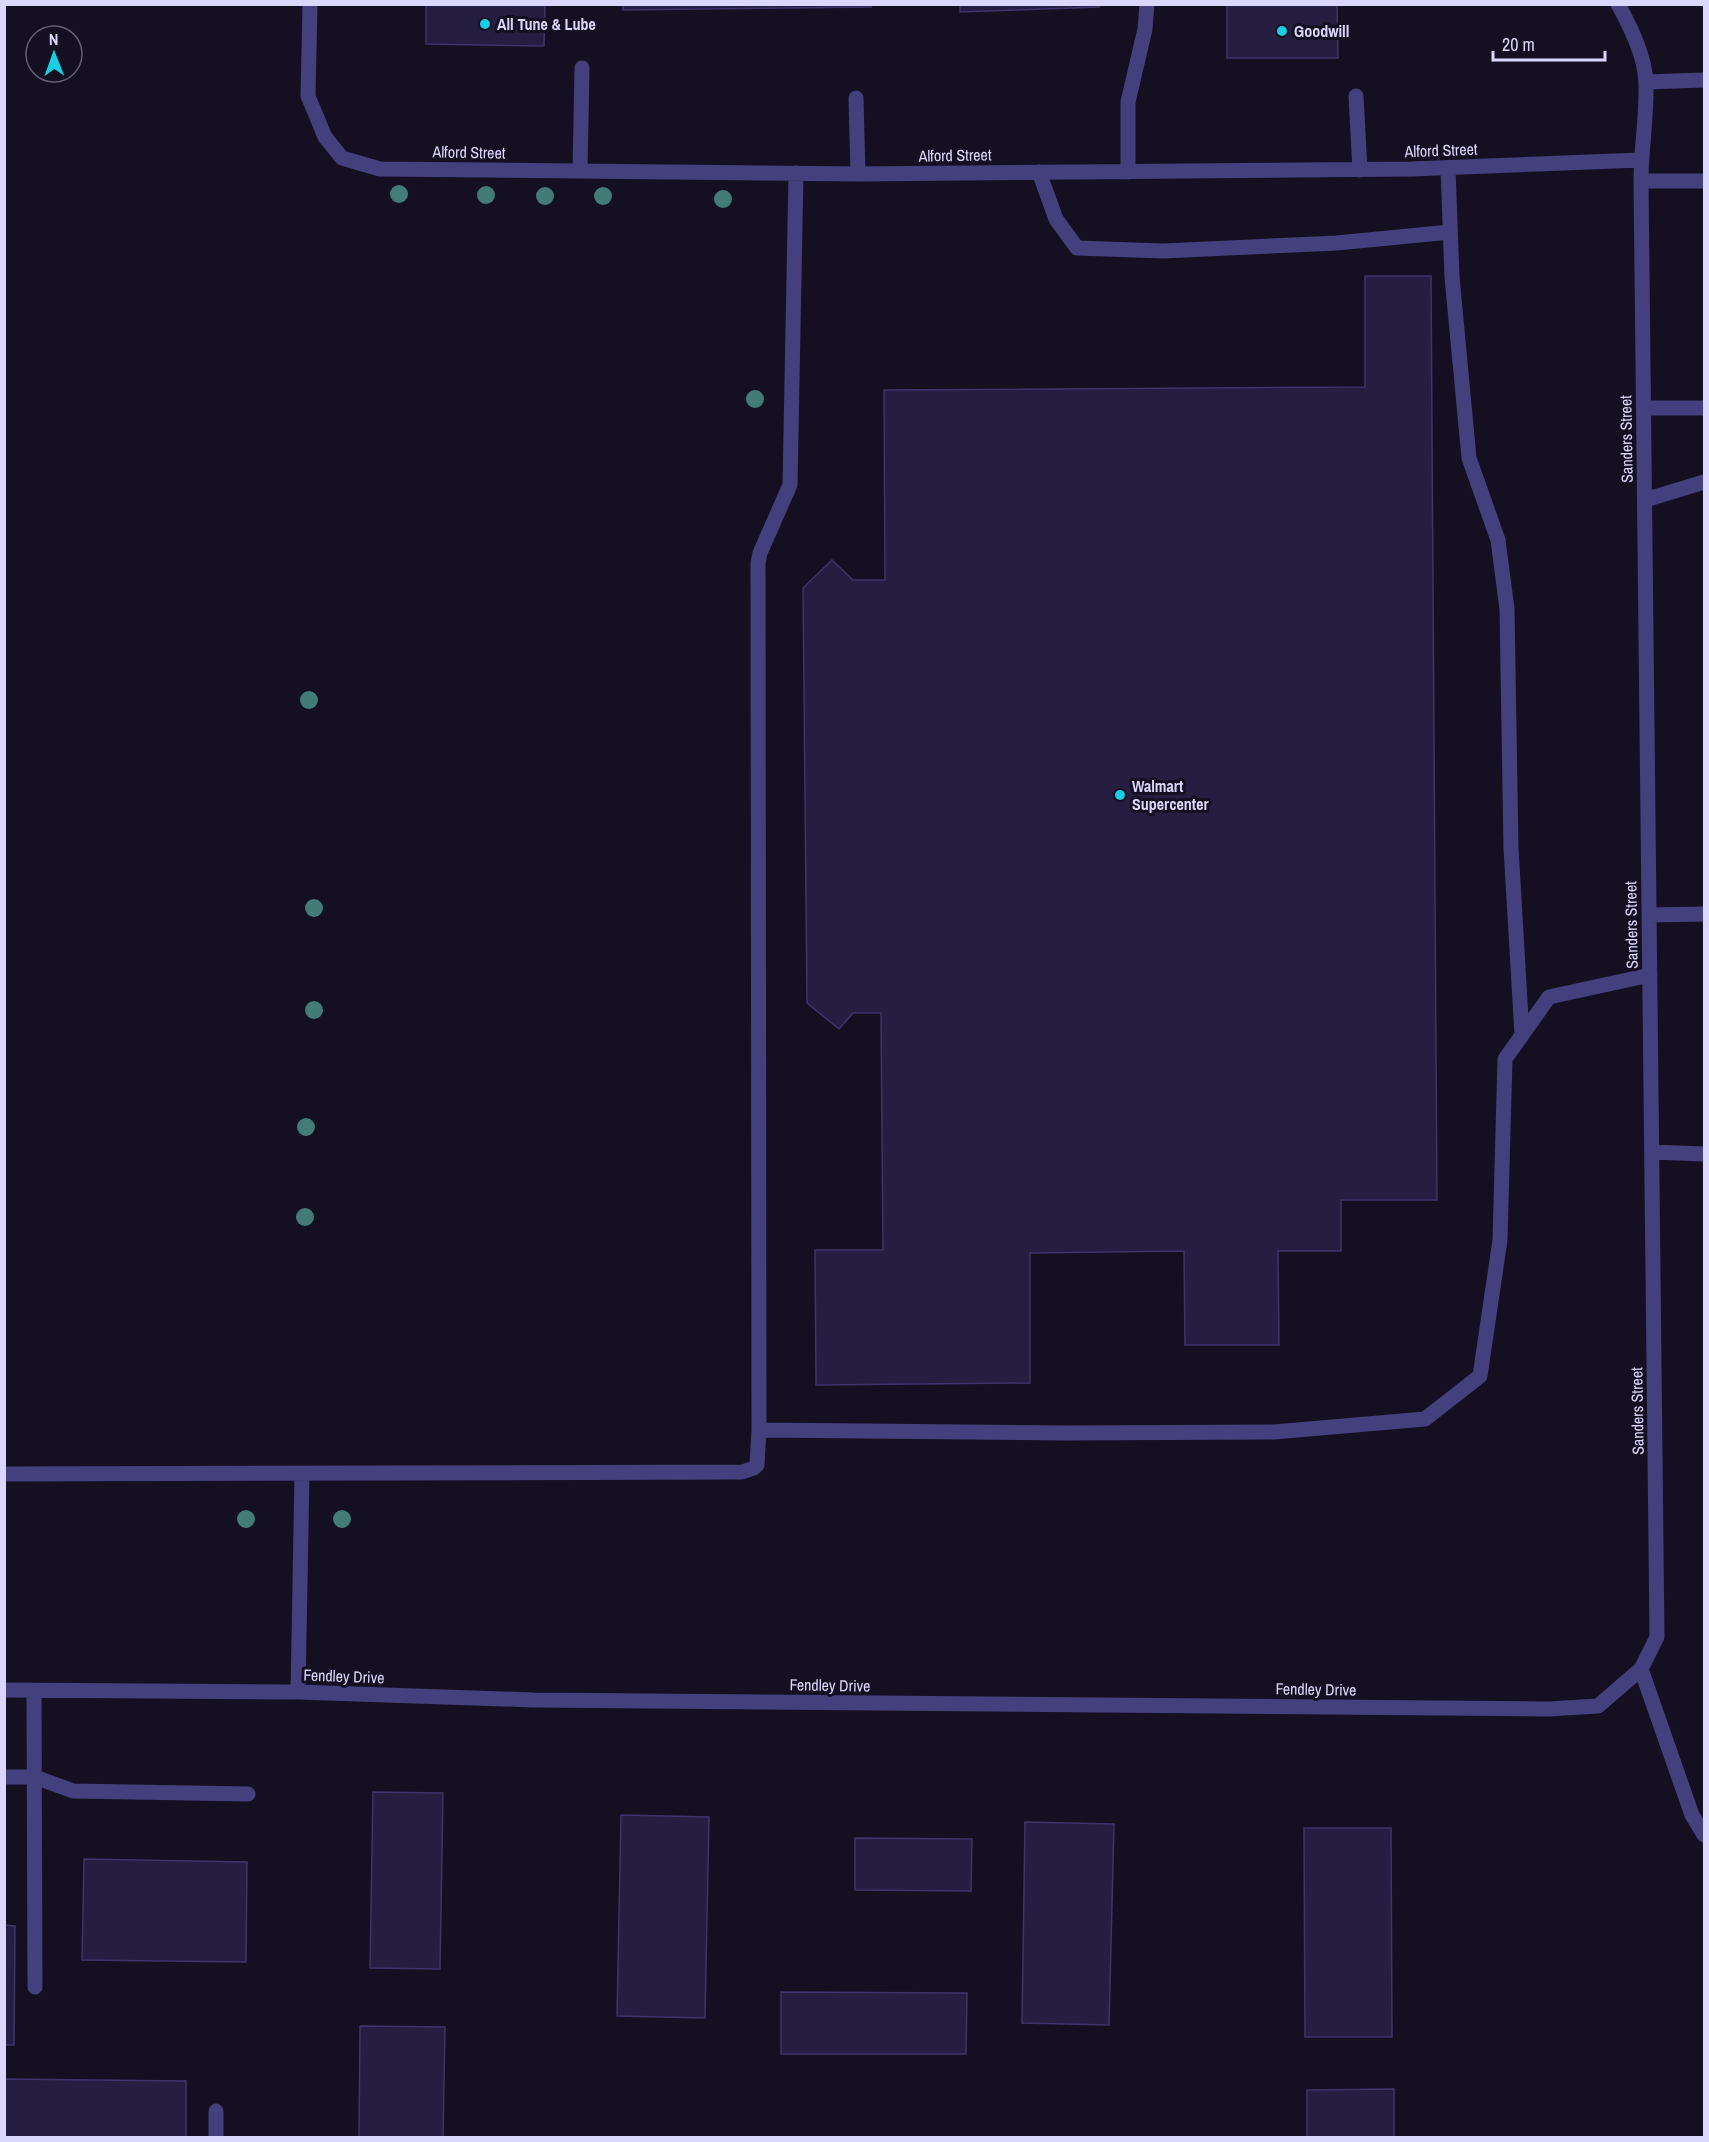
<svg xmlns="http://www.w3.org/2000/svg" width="1709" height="2142" viewBox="0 0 1709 2142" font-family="'Archivo Narrow',sans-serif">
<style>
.building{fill:#261e41;stroke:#3f336b;stroke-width:1.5}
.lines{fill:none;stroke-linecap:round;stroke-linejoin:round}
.minor{stroke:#43407d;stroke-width:15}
.tree{fill:#437c76}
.poi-dot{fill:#17cee5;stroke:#141022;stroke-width:2}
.labels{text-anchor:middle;stroke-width:6;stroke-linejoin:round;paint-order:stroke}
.poi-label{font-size:16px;font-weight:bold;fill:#dbd6fb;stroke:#141022;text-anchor:start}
.street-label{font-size:16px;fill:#dbd6fb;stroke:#141022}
</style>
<rect width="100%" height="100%" fill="#141022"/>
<path class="building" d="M 426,4 L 545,4 L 544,46 L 426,44 Z
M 623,4 L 871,4 L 871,7 L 623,10 Z
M 960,4 L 1099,4 L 1099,7 L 960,12 Z
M 1227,4 L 1337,4 L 1338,58 L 1227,58 Z
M 1365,276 L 1431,276 L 1437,1200 L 1341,1200 L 1341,1251 L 1278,1251 L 1279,1345 L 1185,1345 L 1184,1251 L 1030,1253 L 1030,1383 L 816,1385 L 815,1250 L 883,1250 L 881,1013 L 853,1013 L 839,1029 L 807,1003 L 803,588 L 832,560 L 853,580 L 885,580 L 884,390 L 1365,387 Z
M 373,1792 L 443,1793 L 440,1969 L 370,1968 Z
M 621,1815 L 709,1817 L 705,2018 L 617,2016 Z
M 1025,1822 L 1114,1824 L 1109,2025 L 1022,2023 Z
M 1304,1828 L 1391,1828 L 1392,2037 L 1305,2037 Z
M 855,1838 L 972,1839 L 971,1891 L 855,1890 Z
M 84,1859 L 247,1862 L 246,1962 L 82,1960 Z
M 4,1925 L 15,1926 L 14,2045 L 4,2045 Z
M 781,1992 L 967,1993 L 966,2054 L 781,2054 Z
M 360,2026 L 445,2027 L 443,2138 L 359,2138 Z
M 4,2079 L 186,2081 L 186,2138 L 4,2138 Z
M 1394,2089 L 1394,2138 L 1307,2138 L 1307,2090 Z"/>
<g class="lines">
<path class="minor" d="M 310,4 L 308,96 L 325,137 L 342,158 L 380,169 L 858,174 L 1412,169 L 1641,160
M 1646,82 L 1704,80
M 1356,96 L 1360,170
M 856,98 L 858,174
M 1448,168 L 1452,277 L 1469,458 L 1498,540 L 1507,609 L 1511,848 L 1522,1035
M 580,171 L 582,68
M 1039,172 L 1056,219 L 1077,248 L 1163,251 L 1337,243 L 1450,232
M 1128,172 L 1128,102 L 1145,29 L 1147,4
M 1641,181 L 1704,181
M 1644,408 L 1704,408
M 1645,500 L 1704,482
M 1649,915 L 1704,914
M 1652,1152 L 1704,1154
M 759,1430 L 1065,1433 L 1274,1432 L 1425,1419 L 1480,1376 L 1500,1240 L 1505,1059 L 1549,997 L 1650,975
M 4,1474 L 742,1472 L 754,1468 L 757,1465 L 759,1430 L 758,563 L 760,553 L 790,485 L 796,173
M 1641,1669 L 1692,1815 L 1704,1835
M 4,1690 L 298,1692 L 534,1700 L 1549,1709 L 1598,1706 L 1641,1669 L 1657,1637 L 1641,181 C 1641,149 1647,116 1646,83 C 1645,56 1631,28 1618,4
M 34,1691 L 35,1987
M 298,1692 L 302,1474
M 4,1777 L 35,1777 L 73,1791 L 248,1794
M 216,2138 L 216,2111"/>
</g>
<g class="tree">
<circle cx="399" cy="194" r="9"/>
<circle cx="486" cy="195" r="9"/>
<circle cx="545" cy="196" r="9"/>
<circle cx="603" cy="196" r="9"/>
<circle cx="723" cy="199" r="9"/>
<circle cx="755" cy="399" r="9"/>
<circle cx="309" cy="700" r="9"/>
<circle cx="314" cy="908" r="9"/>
<circle cx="314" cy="1010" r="9"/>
<circle cx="306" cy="1127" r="9"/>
<circle cx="305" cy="1217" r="9"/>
<circle cx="246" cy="1519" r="9"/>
<circle cx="342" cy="1519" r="9"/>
</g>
<g class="poi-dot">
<circle cx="485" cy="24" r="6"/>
<circle cx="1282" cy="31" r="6"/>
<circle cx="1120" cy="795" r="6"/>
</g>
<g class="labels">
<g class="poi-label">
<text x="497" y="30">All Tune &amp; Lube</text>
<text x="1294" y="37">Goodwill</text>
<text x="1132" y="792">Walmart<tspan x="1132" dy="18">Supercenter</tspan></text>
</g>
<g class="street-label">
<text transform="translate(1441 150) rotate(-2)" y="6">Alford Street</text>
<text transform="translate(469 152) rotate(1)" y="6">Alford Street</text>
<text transform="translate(955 155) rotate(-1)" y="6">Alford Street</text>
<text transform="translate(1626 439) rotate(-91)" y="6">Sanders Street</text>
<text transform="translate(1631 925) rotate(-91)" y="6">Sanders Street</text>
<text transform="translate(1637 1411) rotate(-91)" y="6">Sanders Street</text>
<text transform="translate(344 1676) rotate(2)" y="6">Fendley Drive</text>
<text transform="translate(830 1685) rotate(1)" y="6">Fendley Drive</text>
<text transform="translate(1316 1689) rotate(1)" y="6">Fendley Drive</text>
</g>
</g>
<rect width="1709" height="2142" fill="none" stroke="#dbd6fb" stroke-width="12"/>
<g transform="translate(54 54) rotate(359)"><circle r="28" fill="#141022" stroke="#645f79" stroke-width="1.5"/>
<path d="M0-4.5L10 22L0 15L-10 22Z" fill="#17cee5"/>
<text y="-9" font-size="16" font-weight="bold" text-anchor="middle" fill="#dbd6fb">N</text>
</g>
<path d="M1493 51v9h112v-9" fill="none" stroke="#dbd6fb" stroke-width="3"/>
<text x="1502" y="51" font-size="18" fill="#dbd6fb" stroke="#141022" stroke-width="4.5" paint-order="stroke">20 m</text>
</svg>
